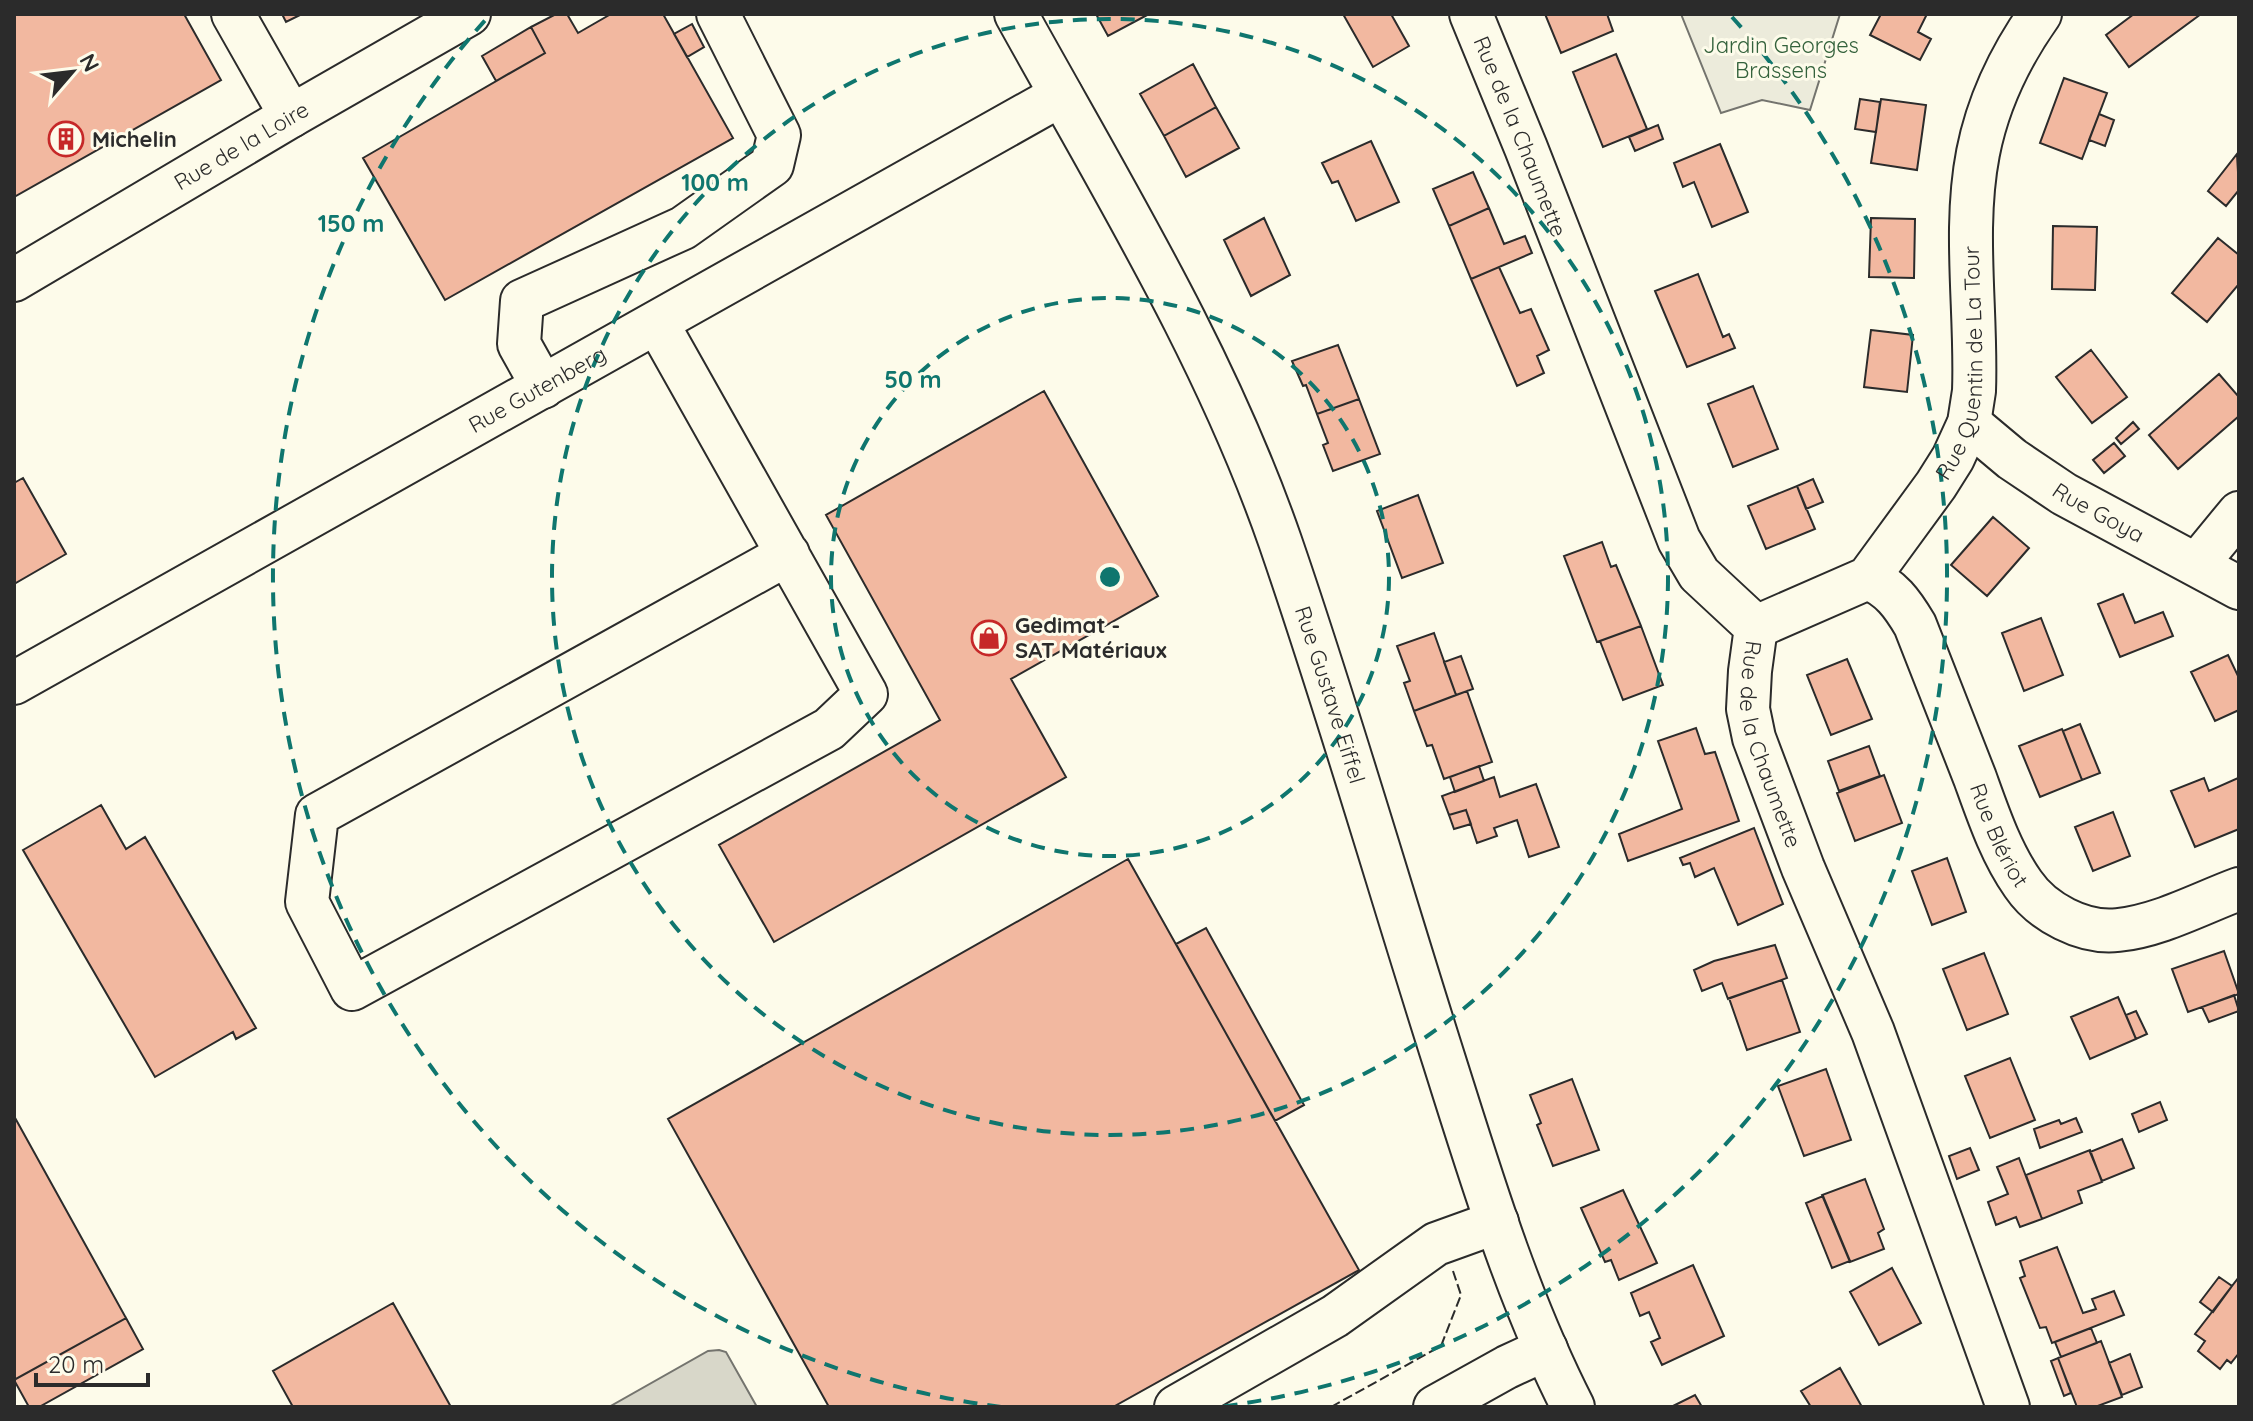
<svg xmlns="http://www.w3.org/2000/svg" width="2253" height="1421" viewBox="0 0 2253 1421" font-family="Quicksand,sans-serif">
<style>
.green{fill:#ecebdb;stroke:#74746e;stroke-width:2}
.water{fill:#d8d7c9;stroke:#74746e;stroke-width:2}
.building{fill:#f2b8a0;stroke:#2b2b2b;stroke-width:2}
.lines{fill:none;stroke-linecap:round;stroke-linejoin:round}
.minor-casing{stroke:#2b2b2b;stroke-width:46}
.minor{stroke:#fdfbea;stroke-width:42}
.fence{stroke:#2b2b2b;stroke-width:2;stroke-dasharray:10 4;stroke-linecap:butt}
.ring{fill:none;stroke:#0f766e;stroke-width:4;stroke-dasharray:14 10}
.labels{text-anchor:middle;stroke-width:6;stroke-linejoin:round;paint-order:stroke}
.park-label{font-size:22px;fill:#34623c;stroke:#fdfbea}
.street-label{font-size:22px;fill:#2b2b2b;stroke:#fdfbea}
.poi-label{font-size:22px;font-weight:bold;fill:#2b2b2b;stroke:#fdfbea;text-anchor:start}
.centre{fill:#0f766e;stroke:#fdfbea;stroke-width:4}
.ring-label{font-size:24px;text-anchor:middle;font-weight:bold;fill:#0f766e;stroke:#fdfbea;stroke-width:6;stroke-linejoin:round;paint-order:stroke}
</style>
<rect width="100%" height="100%" fill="#fdfbea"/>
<path class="green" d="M 1681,14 L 1840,14 L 1810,110 L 1762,100 L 1721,113 Z"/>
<path class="water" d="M 719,1350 L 726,1352 L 757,1407 L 609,1407 L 708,1351 Z"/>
<path class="building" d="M 14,14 L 184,14 L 221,80 L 14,197 Z
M 282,14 L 302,14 L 286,22 Z
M 556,14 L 567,14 L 578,33 L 611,14 L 663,14 L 733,138 L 445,300 L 363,158 L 545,53 L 531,27 Z
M 1096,14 L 1149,14 L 1108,36 Z
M 1343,14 L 1391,14 L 1409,46 L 1373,67 Z
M 1545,14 L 1607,14 L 1613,31 L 1561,53 Z
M 1881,14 L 1927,14 L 1918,32 L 1931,39 L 1920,60 L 1870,35 Z
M 2134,14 L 2201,14 L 2129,67 L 2106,35 Z
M 692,24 L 704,47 L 687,57 L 674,34 Z
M 531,27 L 545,53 L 496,81 L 482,56 Z
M 1616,54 L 1647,129 L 1603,147 L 1573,72 Z
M 1193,64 L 1216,107 L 1164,136 L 1140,94 Z
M 2064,78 L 2107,93 L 2082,159 L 2040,143 Z
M 1860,99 L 1880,102 L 1876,132 L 1855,129 Z
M 1881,99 L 1926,105 L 1917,170 L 1871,163 Z
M 1216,107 L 1239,148 L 1186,177 L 1164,136 Z
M 2099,114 L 2114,120 L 2105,146 L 2089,140 Z
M 1658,125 L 1663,139 L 1635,151 L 1629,137 Z
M 1371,141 L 1399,202 L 1356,221 L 1338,181 L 1332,183 L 1322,163 Z
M 1720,144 L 1748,212 L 1712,227 L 1694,182 L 1683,187 L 1674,163 Z
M 2237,154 L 2239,190 L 2226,206 L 2208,191 Z
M 1473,172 L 1489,208 L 1449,226 L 1433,189 Z
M 1489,208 L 1504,244 L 1525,236 L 1532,253 L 1471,279 L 1449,226 Z
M 1264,218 L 1290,275 L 1251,296 L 1224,240 Z
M 1871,218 L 1915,219 L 1914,278 L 1869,277 Z
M 2053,226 L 2097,227 L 2095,290 L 2052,289 Z
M 2218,238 L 2239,255 L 2239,284 L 2207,322 L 2172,293 Z
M 1499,267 L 1520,313 L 1531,309 L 1549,350 L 1537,356 L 1544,373 L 1517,386 L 1471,279 Z
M 1698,274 L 1723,337 L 1729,334 L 1735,348 L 1687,367 L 1655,291 Z
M 1871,330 L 1913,335 L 1907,392 L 1864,387 Z
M 1338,345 L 1359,399 L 1317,414 L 1306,385 L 1303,386 L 1292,361 Z
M 2091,350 L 2127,397 L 2092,423 L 2056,377 Z
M 2219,374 L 2239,397 L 2239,416 L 2178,469 L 2149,435 Z
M 1753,386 L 1778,449 L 1733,467 L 1708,404 Z
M 1044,391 L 1158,596 L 1011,679 L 1066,777 L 774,942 L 719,845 L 940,720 L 826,515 Z
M 1359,399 L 1380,454 L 1333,471 L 1323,445 L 1328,443 L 1317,414 Z
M 2133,422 L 2139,429 L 2121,444 L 2116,438 Z
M 2114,443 L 2125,456 L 2104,473 L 2093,460 Z
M 23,478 L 66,554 L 14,584 L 14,483 Z
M 1813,479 L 1823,502 L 1806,509 L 1797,486 Z
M 1797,486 L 1815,529 L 1766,549 L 1748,506 Z
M 1418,495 L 1443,563 L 1402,578 L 1377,511 Z
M 1993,517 L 2029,548 L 1987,596 L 1951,565 Z
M 1602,542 L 1611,567 L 1616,565 L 1641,626 L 1597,642 L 1564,556 Z
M 2123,594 L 2135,623 L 2163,612 L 2173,636 L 2120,657 L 2098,604 Z
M 2041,618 L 2063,675 L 2024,691 L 2002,633 Z
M 1641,626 L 1663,685 L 1623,700 L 1600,641 Z
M 1434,633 L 1456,695 L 1414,711 L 1404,683 L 1410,681 L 1397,646 Z
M 2228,655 L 2239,678 L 2239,710 L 2215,721 L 2191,672 Z
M 1461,656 L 1473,689 L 1456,695 L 1444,662 Z
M 1847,659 L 1872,719 L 1831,735 L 1807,675 Z
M 1467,691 L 1492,762 L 1444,779 L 1432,745 L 1427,746 L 1414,711 Z
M 2080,724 L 2100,773 L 2082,780 L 2063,731 Z
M 1696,728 L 1705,754 L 1715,752 L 1739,821 L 1628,861 L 1619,834 L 1682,809 L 1658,741 Z
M 2062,729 L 2082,780 L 2040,797 L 2019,746 Z
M 1869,746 L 1880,776 L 1839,791 L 1828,761 Z
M 1479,766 L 1484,781 L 1455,792 L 1450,777 Z
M 1884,775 L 1902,823 L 1855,841 L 1837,793 Z
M 1494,777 L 1500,797 L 1536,784 L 1559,847 L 1529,857 L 1517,820 L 1494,828 L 1497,836 L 1477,843 L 1466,810 L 1449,815 L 1442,796 Z
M 2204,778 L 2209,791 L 2238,778 L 2239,829 L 2195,847 L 2171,791 Z
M 101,805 L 126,849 L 145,837 L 256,1028 L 236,1039 L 233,1032 L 155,1077 L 23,850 Z
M 1466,810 L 1471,824 L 1454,829 L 1449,815 Z
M 2113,812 L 2130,856 L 2093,871 L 2075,827 Z
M 1754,828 L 1783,904 L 1738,925 L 1714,868 L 1695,877 L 1690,863 L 1683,865 L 1680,858 Z
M 1947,858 L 1966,912 L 1932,925 L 1912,871 Z
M 1128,859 L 1359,1270 L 1113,1407 L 829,1407 L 668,1119 Z
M 1206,928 L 1304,1105 L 1275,1121 L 1176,944 Z
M 1775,945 L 1787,978 L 1728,999 L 1722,983 L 1702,991 L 1694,970 L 1714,961 Z
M 2224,951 L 2239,994 L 2188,1012 L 2172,969 Z
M 1984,953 L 2008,1014 L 1967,1030 L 1943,969 Z
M 1782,980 L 1800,1032 L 1747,1050 L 1729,998 Z
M 2234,995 L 2239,1011 L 2209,1022 L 2202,1007 Z
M 2118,997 L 2136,1039 L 2090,1059 L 2071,1017 Z
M 2136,1011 L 2147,1034 L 2136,1039 L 2126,1015 Z
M 2010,1058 L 2035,1120 L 1990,1138 L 1965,1076 Z
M 1826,1069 L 1851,1140 L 1804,1156 L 1778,1086 Z
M 1572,1079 L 1599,1150 L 1553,1166 L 1537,1125 L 1541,1123 L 1530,1095 Z
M 2160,1102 L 2167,1120 L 2139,1132 L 2132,1114 Z
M 14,1116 L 126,1318 L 14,1380 Z
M 2076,1118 L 2082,1132 L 2040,1148 L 2034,1129 L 2059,1120 L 2061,1124 Z
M 2122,1139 L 2134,1168 L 2102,1181 L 2090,1152 Z
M 1970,1148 L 1979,1170 L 1957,1179 L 1949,1156 Z
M 2090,1150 L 2102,1182 L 2078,1191 L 2082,1203 L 2042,1219 L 2026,1175 Z
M 2019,1158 L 2042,1219 L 2020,1227 L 2016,1217 L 1996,1225 L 1988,1202 L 2008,1194 L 1997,1167 Z
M 1865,1179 L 1884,1229 L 1878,1233 L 1884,1249 L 1850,1262 L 1822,1195 Z
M 1623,1190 L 1657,1263 L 1619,1280 L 1611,1260 L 1605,1262 L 1581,1208 Z
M 1823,1196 L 1850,1261 L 1832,1268 L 1806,1203 Z
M 2057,1247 L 2083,1313 L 2096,1309 L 2092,1299 L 2114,1291 L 2124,1315 L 2052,1343 L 2046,1327 L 2040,1328 L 2020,1278 L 2025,1276 L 2020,1261 Z
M 1693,1265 L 1724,1336 L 1662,1365 L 1651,1342 L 1660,1338 L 1649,1312 L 1640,1316 L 1631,1293 Z
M 1892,1268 L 1921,1323 L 1879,1345 L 1850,1292 Z
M 2219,1277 L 2232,1286 L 2213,1312 L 2200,1302 Z
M 2239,1277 L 2239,1353 L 2231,1363 L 2227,1360 L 2220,1369 L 2198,1351 L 2205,1341 L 2195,1334 Z
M 393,1303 L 451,1407 L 293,1407 L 273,1371 Z
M 126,1318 L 143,1349 L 39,1407 L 29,1407 L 14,1380 Z
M 2091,1328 L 2097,1343 L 2061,1357 L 2055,1342 Z
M 2101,1341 L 2122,1397 L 2095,1407 L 2077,1407 L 2058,1358 Z
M 2130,1354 L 2142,1387 L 2122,1395 L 2109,1363 Z
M 2058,1358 L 2071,1393 L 2064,1396 L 2051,1361 Z
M 1840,1368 L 1862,1407 L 1811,1407 L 1801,1391 Z
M 1695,1395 L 1702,1407 L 1671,1407 Z"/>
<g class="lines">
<g class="minor-casing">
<g id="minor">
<path d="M 233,14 L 291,116"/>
<path id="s1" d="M 1016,14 C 1111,186 1215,354 1280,541 C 1339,712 1389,887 1444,1060 C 1481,1177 1517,1297 1573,1407"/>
<path id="s2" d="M 1471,14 L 1526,148 L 1679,540 L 1699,574 L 1756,627 L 1750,671 L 1748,709 L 1754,738 L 1803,868 L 1873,1032 L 2008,1407"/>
<path id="s3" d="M 14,280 L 291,116 L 469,14"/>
<path d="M 657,323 L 866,694 L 829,729 L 352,989 L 307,902 L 317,815 L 788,554"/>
<path d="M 543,387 L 519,344 L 522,301 L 683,228 L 772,165 L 779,135 L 718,14"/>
<path id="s4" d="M 1969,423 L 2012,459 L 2064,494 L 2239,588"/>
<path d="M 2197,564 L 2239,513"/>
<path id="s5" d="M 1868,578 C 1891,588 1902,603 1915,625 C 1935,676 1955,727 1975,778 C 1988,814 2001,853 2023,884 C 2042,912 2083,934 2118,930 C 2159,926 2201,903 2239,889"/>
<path id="s6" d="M 1756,627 L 1868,578 L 1936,485 L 1953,458 L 1969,423 L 1974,391 C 1977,313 1963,230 1978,153 C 1988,102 2011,55 2040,14"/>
<path id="s7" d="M 14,683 L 1061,95"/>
<path d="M 1176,1407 L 1335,1316 L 1436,1244 L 1497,1222"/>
<path d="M 1435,1407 L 1507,1367 L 1546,1349"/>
</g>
</g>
<use href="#minor" class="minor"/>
<path class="fence" d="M 1331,1407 L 1441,1346 L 1461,1295 L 1453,1271"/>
</g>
<g class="ring">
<circle cx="1110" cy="577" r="279"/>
<circle cx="1110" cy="577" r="558"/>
<path d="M1001 1407A837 837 0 0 1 488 17M1732 17A837 837 0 0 1 1219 1407"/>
</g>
<defs>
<g id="building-ring" transform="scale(1.8)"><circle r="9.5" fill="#fdfbea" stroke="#c62828" stroke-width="1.5"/><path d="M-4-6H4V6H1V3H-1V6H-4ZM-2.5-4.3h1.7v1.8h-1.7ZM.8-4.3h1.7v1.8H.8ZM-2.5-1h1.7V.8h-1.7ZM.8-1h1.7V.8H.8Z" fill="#c62828"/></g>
<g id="shop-ring" transform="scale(1.8)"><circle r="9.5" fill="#fdfbea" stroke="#c62828" stroke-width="1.5"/><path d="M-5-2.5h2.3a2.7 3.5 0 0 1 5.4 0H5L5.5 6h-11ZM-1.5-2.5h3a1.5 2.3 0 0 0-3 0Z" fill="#c62828"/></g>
</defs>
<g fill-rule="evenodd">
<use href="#building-ring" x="66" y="139"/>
<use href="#shop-ring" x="989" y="638"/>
</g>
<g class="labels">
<g class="park-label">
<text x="1781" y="53">Jardin Georges<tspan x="1781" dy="25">Brassens</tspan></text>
</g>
<g class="street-label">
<text dy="8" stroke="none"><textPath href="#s2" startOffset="132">Rue de la Chaumette</textPath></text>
<text dy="8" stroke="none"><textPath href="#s3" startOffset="264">Rue de la Loire</textPath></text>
<text dy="8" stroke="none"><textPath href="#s6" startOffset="366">Rue Quentin de La Tour</textPath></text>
<text dy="8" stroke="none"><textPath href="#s7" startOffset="600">Rue Gutenberg</textPath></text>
<text dy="8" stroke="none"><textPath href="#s4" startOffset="158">Rue Goya</textPath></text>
<text dy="8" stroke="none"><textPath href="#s1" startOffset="752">Rue Gustave Eiffel</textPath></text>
<text dy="8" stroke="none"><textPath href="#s2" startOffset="804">Rue de la Chaumette</textPath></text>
<text dy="8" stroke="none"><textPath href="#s5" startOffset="294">Rue Blériot</textPath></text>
</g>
<g class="poi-label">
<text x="92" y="147">Michelin</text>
<text x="1015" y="633">Gedimat -<tspan x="1015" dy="25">SAT Matériaux</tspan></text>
</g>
</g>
<circle cx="1110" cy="577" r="12" class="centre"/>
<g class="ring-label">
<text x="715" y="191">100 m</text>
<text x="351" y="232">150 m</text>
<text x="913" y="388">50 m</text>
</g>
<rect width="2253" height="1421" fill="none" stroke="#2b2b2b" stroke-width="32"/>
<g transform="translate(72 72) rotate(62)" stroke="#fdfbea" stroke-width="6" paint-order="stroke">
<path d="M0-6L14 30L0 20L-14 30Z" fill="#2b2b2b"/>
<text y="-12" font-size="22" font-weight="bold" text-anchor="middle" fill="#2b2b2b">N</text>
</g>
<path d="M36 1373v12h112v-12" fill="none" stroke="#2b2b2b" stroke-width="4"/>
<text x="48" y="1373" font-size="24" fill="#2b2b2b" stroke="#fdfbea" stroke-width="6" paint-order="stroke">20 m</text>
</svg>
